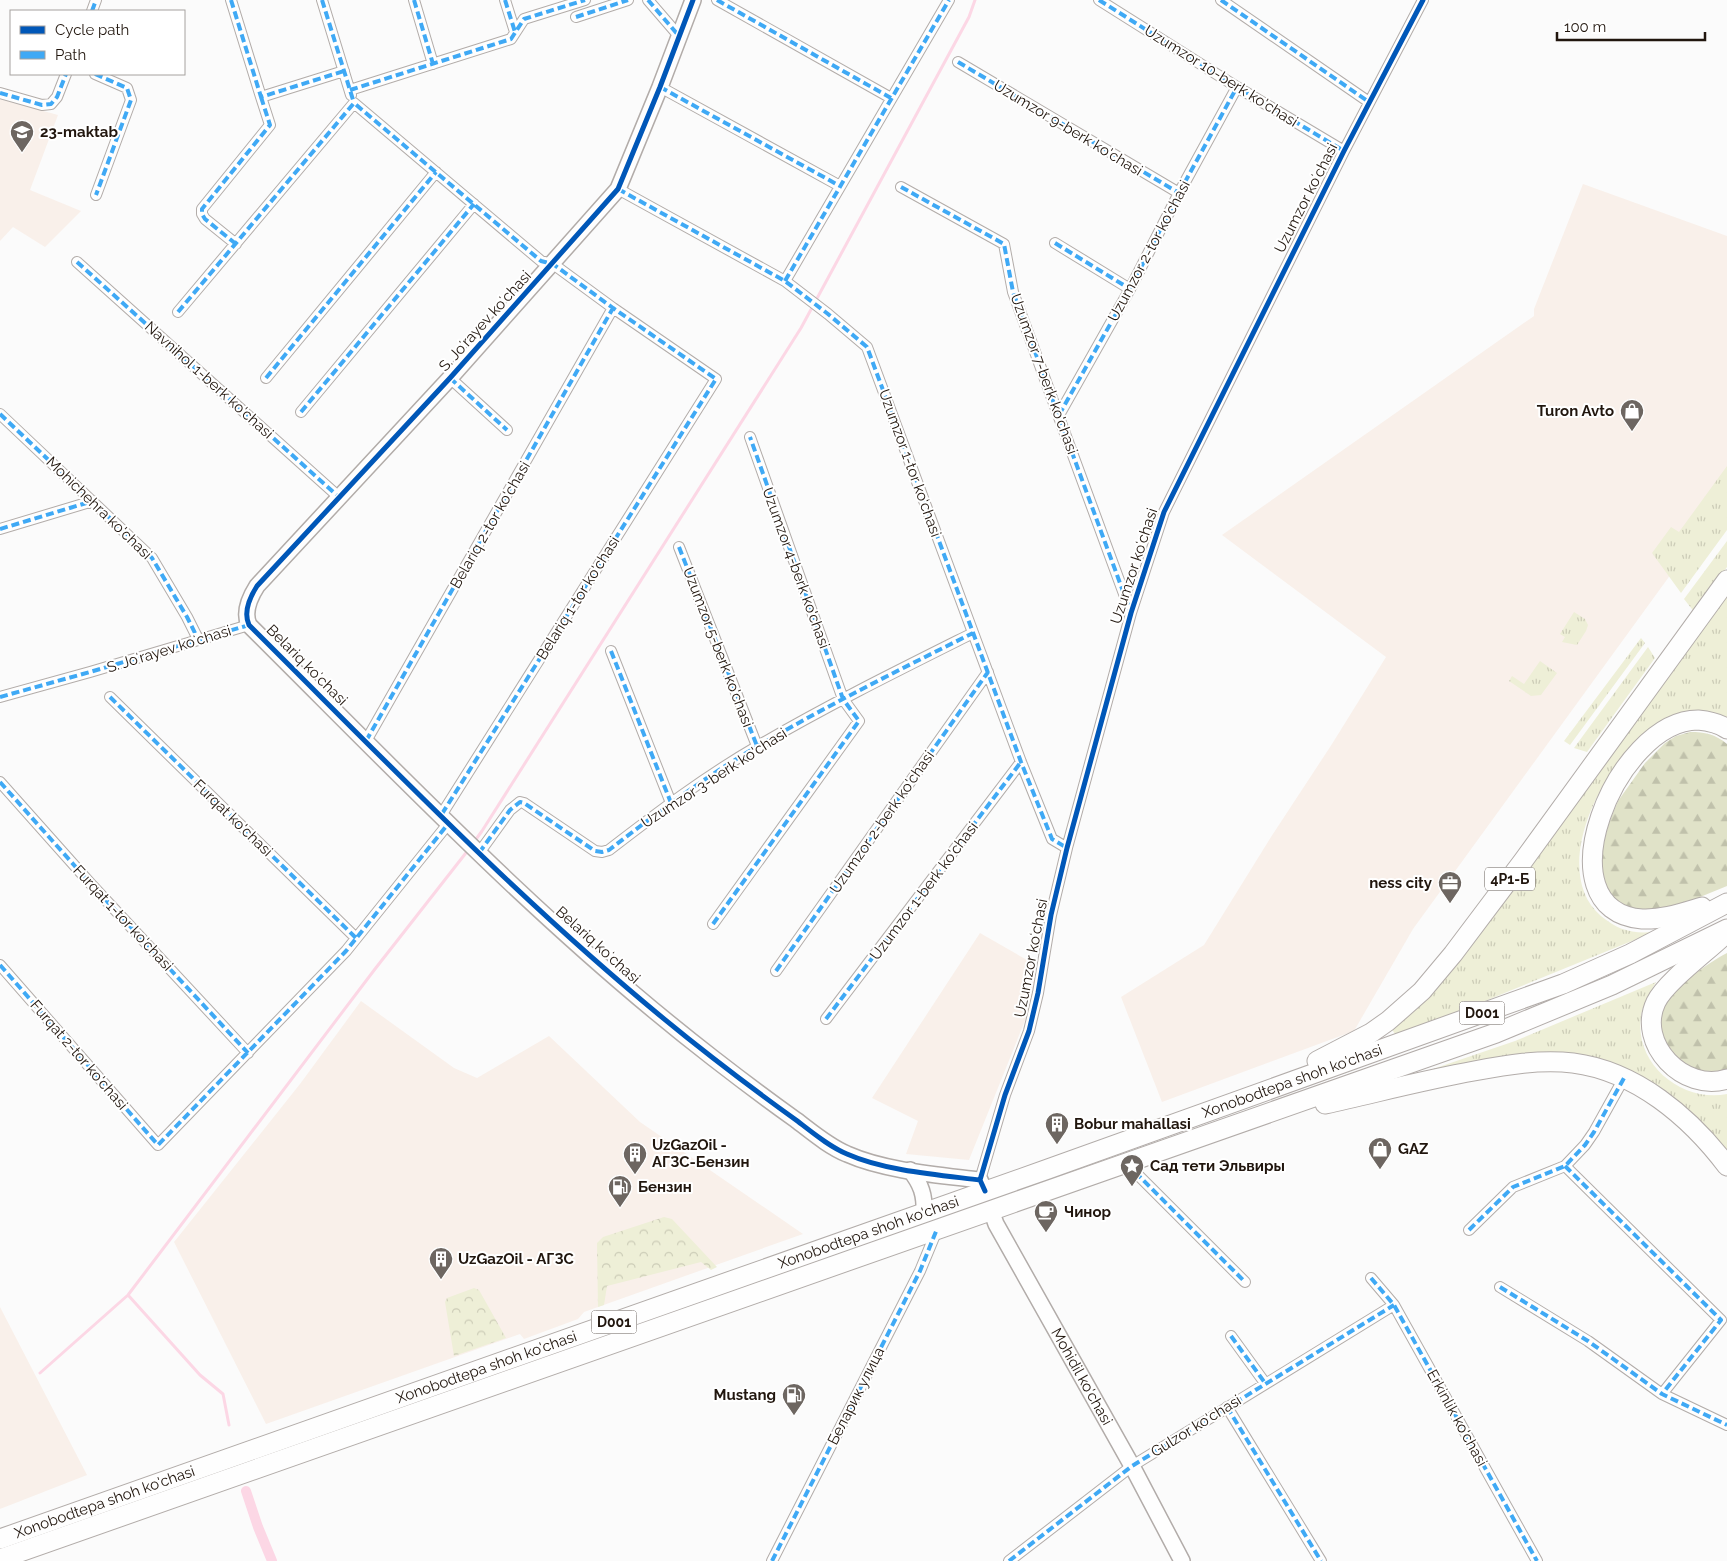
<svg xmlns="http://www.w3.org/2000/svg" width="1727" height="1561" viewBox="0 0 1727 1561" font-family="Raleway,sans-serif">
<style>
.built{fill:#f9f0ea}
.grass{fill:url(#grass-tufts)}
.forest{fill:url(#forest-firs)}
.park{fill:url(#park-crowns)}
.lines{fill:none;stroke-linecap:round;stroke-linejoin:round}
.stream{stroke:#fcd7e5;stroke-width:3}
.canal{stroke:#fcd7e5;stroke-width:10}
.street-casing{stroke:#b2aca9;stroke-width:12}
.secondary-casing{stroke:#b2aca9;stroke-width:18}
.highway-casing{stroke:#b2aca9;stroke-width:21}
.street{stroke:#fefefe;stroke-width:10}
.secondary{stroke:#fefefe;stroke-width:15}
.highway{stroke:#fefefe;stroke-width:19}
.quiet{stroke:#3fa9f5;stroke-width:4;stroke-dasharray:8 4;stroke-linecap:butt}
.cycleway-casing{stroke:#fff;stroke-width:8}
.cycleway{stroke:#0057b8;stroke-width:5}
.labels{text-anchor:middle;stroke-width:4;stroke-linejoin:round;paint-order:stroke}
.shield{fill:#fff;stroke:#645c56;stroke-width:1}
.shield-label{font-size:14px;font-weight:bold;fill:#21160e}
.street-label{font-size:15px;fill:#21160e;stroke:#fff}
.poi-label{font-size:15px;font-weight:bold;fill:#21160e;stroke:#fff;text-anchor:start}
</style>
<defs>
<pattern id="grass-tufts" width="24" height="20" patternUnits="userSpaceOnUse" patternTransform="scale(1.25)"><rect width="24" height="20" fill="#eeefd7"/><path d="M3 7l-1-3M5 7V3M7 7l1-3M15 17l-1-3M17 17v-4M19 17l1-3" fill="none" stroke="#ccccb7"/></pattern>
<pattern id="forest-firs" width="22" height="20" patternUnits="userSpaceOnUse" patternTransform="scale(1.25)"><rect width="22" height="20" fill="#e0e2c8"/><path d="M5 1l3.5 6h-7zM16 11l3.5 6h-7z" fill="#c0c1ab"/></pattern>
<pattern id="park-crowns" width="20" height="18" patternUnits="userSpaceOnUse" patternTransform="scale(1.25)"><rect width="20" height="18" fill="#eeefd7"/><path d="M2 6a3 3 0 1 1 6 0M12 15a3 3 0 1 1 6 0" fill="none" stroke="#ccccb7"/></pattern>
</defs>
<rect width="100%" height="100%" fill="#fbfbfb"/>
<path class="built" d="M 0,99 L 58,115 L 30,190 L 81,211 L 45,247 L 13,227 L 0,241 Z
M 1583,184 L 1727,236 L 1727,497 L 1413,929 L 1354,1031 L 1162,1102 L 1121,997 L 1204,945 L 1271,837 L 1332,744 L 1386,657 L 1222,535 L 1534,316 L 1534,309 Z
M 980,933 L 1034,964 L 1034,998 L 969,1160 L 906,1154 L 918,1121 L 872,1098 Z
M 361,1001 L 454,1068 L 477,1078 L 549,1036 L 640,1122 L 803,1234 L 584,1312 L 578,1319 L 524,1339 L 520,1334 L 266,1424 L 174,1242 L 300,1084 Z
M 0,1307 L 87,1475 L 0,1509 Z"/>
<path class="grass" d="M 1727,466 L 1727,530 L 1681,593 L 1652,553 L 1671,527 L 1679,532 Z
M 1727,541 L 1727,567 L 1695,613 L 1684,599 Z
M 1727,590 L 1727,717 C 1714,712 1700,709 1686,712 C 1620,725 1540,864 1601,916 C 1618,930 1632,934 1654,932 L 1397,1037 L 1391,1028 Z
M 1574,612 L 1585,619 L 1588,625 L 1586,631 L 1577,645 L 1562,642 L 1565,637 L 1560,634 Z
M 1641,638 L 1645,643 L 1570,745 L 1564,741 Z
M 1648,647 L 1655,658 L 1587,752 L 1574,748 Z
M 1540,661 L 1557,673 L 1541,695 L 1531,696 L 1509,681 L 1512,676 L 1524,684 Z
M 1656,982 C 1650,993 1642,1005 1641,1017 C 1634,1064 1682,1103 1727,1094 L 1727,1153 L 1599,1060 L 1389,1084 L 1515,1041 Z"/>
<path class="forest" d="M 1690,732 C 1705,732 1715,734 1727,744 L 1727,886 L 1661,913 L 1622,906 L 1604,889 L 1599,861 L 1609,823 L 1618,801 L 1645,763 L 1665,743 L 1676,736 Z
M 1727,953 L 1727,1073 L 1706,1076 L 1671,1059 C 1667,1049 1660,1037 1659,1026 C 1654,999 1706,964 1727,953 Z"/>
<path class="park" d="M 664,1217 L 672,1219 L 717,1267 L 711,1270 L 701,1262 L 607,1286 L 604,1305 L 598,1307 L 597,1243 L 603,1237 Z
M 474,1288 L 479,1290 L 506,1338 L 454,1356 L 445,1302 L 447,1298 Z"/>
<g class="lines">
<path class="stream" d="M 474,842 L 482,831 L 801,328 L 969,17 L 975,0
M 128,1295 L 200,1375 L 223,1394 L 229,1425
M 40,1373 L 128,1295 L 375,969 L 469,849"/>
<path class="canal" d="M 246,1491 L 258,1527 L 272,1561"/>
<g class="street-casing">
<path id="street" d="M 231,0 L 261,97 L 344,71
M 322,0 L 351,95
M 414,0 L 433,64
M 505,0 L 515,32
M 648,0 L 679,36
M 717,0 L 891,98
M 1099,0 L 1237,87 L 1344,151
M 1221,0 L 1369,102
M 92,11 L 96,0
M 576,17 L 628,0
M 958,62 L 1179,193
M 95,74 L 127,88 L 131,100 L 96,195
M 660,87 L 840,186
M 350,90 L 511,39 L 524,19 L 585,0
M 0,93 L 42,105 L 51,104 L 57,97 L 66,74
M 901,187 L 1004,244 L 1013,292 L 1131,613
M 618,189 L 785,281 L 828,314 L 867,347 L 1021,762 L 1052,839 L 1067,848
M 1055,243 L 1130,289
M 236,244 L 205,219 L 202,214 L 202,209 L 270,125 L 261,97
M 77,262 L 340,498
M 785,281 L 949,0
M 178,312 L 354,103 L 541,261 L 553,264 L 613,308 L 716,379 L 440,817
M 266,378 L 436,172
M 450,378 L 507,430
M 301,412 L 474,204
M 0,414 L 152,558 L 187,617 L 198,639
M 1059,415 L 1130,289 L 1179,193 L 1237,87
M 0,529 L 93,501
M 679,547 L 757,746
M 611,651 L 671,803
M 0,697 L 90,672 L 249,625
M 110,697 L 356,938
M 366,741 L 613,308
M 0,782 L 90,883 L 248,1053
M 479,853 L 510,810 L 520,802 L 524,803 L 595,851 L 602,852 L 609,850 C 657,813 706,776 758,746 C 828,705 901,669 973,633
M 713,924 L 859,721 L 843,699 L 750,437
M 0,965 L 158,1145 L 346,951 L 448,824
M 776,971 L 988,672
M 826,1019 L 1021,762
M 1131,1161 L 1135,1172 L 1245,1282
M 1565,1166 L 1721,1320 L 1662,1394
M 980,1180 L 1005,1095 L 1029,1031 L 1038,993 L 1051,915 L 1067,848 L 1131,613 L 1164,512 L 1344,151 L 1423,0
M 1469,1230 L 1513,1187 L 1565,1166 L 1585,1145 L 1594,1132 L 1624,1078
M 1371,1278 L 1394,1305 L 1537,1561
M 1500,1287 L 1588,1341 L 1662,1394 L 1727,1425
M 1231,1336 L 1265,1383
M 1227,1407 L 1321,1561
M 772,1561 L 920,1271 L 937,1230
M 1009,1561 L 1132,1466 L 1394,1305"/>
</g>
<g class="secondary-casing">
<g id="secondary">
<path d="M 693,0 L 660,87 L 618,189 L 450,378 L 257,586 C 250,597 243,612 249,625 C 399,774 545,928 713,1058 C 740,1079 768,1100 796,1120 C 812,1132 828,1146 847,1154 C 885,1171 939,1175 980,1180 L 985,1191"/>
<path d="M 910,1170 C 921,1184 925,1195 924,1213"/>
<path id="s1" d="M 991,1210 L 996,1224 L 1132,1466 L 1182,1561"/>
</g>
</g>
<g class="highway-casing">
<g id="highway">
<path d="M 1702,907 C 1682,913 1662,920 1642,919 C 1539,911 1616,720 1698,720 C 1708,721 1719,723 1727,729"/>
<path d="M 1721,938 C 1705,953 1665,983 1656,1002 C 1636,1044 1684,1093 1727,1079"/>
<path d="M 1317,1061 L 1371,1033 L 1388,1021 L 1422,991 L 1453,954 L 1523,861 L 1727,580"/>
<path d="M 1325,1104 C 1375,1093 1424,1080 1474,1071 C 1506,1065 1540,1059 1573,1063 C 1636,1071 1690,1117 1727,1166"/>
<path id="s2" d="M 0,1539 L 1048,1169 L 1563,984 L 1630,954 L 1727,903"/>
<path d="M 0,1559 L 1496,1033 L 1612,985 L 1727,929"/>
</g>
</g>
<use href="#street" class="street"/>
<use href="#secondary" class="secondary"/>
<use href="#highway" class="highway"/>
<path class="quiet" d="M 231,0 L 261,97 L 344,71
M 322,0 L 354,103
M 414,0 L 433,64
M 505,0 L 515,32
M 648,0 L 679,36
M 717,0 L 891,98
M 1099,0 L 1237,87 L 1344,151
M 1221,0 L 1369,102
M 92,11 L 96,0
M 576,17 L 628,0
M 958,62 L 1179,193
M 95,74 L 127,88 L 131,100 L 96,195
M 660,87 L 840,186
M 350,90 L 511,39 L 524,19 L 585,0
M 0,93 L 42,105 L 51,104 L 57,97 L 66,74
M 901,187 L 1004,244 L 1013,292 L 1131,613
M 618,189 L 785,281 L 828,314 L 867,347 L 1021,762 L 1052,839 L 1067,848
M 1055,243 L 1130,289
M 236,244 L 205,219 L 202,214 L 202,209 L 270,125 L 261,97
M 77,262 L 340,498
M 785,281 L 949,0
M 178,312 L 354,103 L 541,261 L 553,264 L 613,308 L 716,379 L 440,817
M 266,378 L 436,172
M 450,378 L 507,430
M 301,412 L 474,204
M 0,414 L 152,558 L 187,617 L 198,639
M 1059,415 L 1130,289 L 1179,193 L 1237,87
M 0,529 L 93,501
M 679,547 L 757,746
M 611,651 L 671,803
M 0,697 L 90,672 L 249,625
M 110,697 L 356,938
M 366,741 L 613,308
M 0,782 L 90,883 L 248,1053
M 479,853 L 510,810 L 520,802 L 524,803 L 595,851 L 602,852 L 609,850 C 657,813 706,776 758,746 C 828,705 901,669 973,633
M 713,924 L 859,721 L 843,699 L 750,437
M 0,965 L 158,1145 L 346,951 L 448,824
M 776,971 L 988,672
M 826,1019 L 1021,762
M 1131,1161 L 1135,1172 L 1245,1282
M 1565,1166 L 1721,1320 L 1662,1394
M 1469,1230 L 1513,1187 L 1565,1166 L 1585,1145 L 1594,1132 L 1624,1078
M 1371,1278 L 1394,1305 L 1537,1561
M 1500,1287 L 1588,1341 L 1662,1394 L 1727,1425
M 1231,1336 L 1265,1383
M 1227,1407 L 1321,1561
M 772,1561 L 920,1271 L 937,1229
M 1009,1561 L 1132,1466 L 1394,1305"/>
<g class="cycleway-casing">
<path id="cycleway" d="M 693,0 L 660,87 L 618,189 L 450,378 L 257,586 C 250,597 243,612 249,625 C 399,774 545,928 713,1058 C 740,1079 768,1100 796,1120 C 812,1132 828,1146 847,1154 C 885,1171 939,1175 980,1180 L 985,1191
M 980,1180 L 1005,1095 L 1029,1031 L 1038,993 L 1051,915 L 1067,848 L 1131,613 L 1164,512 L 1344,151 L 1423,0"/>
</g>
<use href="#cycleway" class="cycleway"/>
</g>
<defs>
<g id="school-pin" transform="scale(1.25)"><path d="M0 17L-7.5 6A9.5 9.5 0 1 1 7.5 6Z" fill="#6d6661" stroke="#fff"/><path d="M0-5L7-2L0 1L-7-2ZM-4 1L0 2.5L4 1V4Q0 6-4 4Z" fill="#fff"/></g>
<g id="shop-pin" transform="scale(1.25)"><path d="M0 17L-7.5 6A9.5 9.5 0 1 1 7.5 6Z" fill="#6d6661" stroke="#fff"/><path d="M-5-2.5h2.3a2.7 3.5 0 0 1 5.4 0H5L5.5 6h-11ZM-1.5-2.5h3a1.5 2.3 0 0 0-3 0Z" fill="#fff"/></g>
<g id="office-pin" transform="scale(1.25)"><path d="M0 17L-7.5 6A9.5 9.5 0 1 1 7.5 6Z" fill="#6d6661" stroke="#fff"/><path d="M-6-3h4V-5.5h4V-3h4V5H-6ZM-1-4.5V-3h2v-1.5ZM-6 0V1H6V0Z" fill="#fff"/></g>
<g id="building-pin" transform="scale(1.25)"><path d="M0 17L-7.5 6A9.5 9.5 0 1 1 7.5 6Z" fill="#6d6661" stroke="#fff"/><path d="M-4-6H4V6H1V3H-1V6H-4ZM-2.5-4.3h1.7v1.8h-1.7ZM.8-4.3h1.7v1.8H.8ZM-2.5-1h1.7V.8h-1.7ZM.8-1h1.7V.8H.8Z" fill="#fff"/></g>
<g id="sight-pin" transform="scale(1.25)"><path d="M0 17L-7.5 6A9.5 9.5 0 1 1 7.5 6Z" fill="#6d6661" stroke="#fff"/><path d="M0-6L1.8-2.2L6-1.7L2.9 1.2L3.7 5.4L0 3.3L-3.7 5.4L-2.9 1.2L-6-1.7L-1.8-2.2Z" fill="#fff"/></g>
<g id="fuel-pin" transform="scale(1.25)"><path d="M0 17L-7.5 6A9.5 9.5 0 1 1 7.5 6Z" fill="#6d6661" stroke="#fff"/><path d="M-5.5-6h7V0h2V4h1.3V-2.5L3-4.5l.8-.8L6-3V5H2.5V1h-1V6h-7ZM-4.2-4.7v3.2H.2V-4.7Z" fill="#fff"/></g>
<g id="cafe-pin" transform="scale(1.25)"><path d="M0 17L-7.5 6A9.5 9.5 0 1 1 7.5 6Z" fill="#6d6661" stroke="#fff"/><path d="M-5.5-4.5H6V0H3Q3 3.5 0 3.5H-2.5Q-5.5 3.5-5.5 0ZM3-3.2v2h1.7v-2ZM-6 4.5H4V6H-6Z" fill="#fff"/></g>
</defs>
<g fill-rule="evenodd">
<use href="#school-pin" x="22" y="132"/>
<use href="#shop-pin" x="1632" y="411"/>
<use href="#office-pin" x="1450" y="883"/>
<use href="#building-pin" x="1057" y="1124"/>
<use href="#shop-pin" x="1380" y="1149"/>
<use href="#building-pin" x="635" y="1154"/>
<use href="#sight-pin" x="1132" y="1166"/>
<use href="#fuel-pin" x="620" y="1187"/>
<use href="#cafe-pin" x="1046" y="1212"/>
<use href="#building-pin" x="441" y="1259"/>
<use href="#fuel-pin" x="794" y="1395"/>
</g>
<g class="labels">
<g class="shield">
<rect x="1485" y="867.5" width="50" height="23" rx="4"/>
<rect x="1459.5" y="1001.5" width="45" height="23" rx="4"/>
<rect x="591.5" y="1310.5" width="45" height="23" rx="4"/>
</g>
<g class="shield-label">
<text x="1510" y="884">4Р1-Б</text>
<text x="1482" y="1018">D001</text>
<text x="614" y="1327">D001</text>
</g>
<g class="street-label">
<text transform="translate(1221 76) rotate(32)" y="5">Uzumzor 10-berk ko'chasi</text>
<text transform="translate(1068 128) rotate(31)" y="5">Uzumzor 9-berk ko'chasi</text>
<text transform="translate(1306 198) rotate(-63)" y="5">Uzumzor koʻchasi</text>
<text transform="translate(1149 251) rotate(-62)" y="5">Uzumzor 2-tor ko'chasi</text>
<text transform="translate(485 321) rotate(-48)" y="5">S. Joʻrayev koʻchasi</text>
<text transform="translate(1044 374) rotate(70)" y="5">Uzumzor 7-berk ko'chasi</text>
<text transform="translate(209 380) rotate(42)" y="5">Navnihol 1-berk ko'chasi</text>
<text transform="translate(910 463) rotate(70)" y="5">Uzumzor 1-tor ko‘chasi</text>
<text transform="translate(99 508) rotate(44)" y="5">Mohichehra ko'chasi</text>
<text transform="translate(490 525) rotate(-60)" y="5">Belariq 2-tor ko'chasi</text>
<text transform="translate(1134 566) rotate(-72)" y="5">Uzumzor koʻchasi</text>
<text transform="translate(796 568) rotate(70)" y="5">Uzumzor 4-berk ko'chasi</text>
<text transform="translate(578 598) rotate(-58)" y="5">Belariq 1-tor ko'chasi</text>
<text transform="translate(718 647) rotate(69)" y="5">Uzumzor 5-berk ko'chasi</text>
<text transform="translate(169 649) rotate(-17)" y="5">S. Joʻrayev koʻchasi</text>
<text transform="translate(307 665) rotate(45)" y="5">Belariq koʻchasi</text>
<text transform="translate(714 778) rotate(-33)" y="5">Uzumzor 3-berk ko'chasi</text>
<text transform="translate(233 818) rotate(44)" y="5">Furqat ko'chasi</text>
<text transform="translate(882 822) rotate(-55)" y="5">Uzumzor 2-berk ko'chasi</text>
<text transform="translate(924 891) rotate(-53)" y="5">Uzumzor 1-berk ko'chasi</text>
<text transform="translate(123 918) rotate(47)" y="5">Furqat 1-tor ko'chasi</text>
<text transform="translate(598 945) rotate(42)" y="5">Belariq koʻchasi</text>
<text transform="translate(1031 958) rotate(-79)" y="5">Uzumzor koʻchasi</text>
<text transform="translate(79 1055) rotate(49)" y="5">Furqat 2-tor ko'chasi</text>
<text dy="5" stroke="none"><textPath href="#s2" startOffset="1371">Xonobodtepa shoh ko'chasi</textPath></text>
<text dy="5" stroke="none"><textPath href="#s2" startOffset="921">Xonobodtepa shoh ko'chasi</textPath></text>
<text dy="5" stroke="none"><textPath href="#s2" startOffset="516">Xonobodtepa shoh ko'chasi</textPath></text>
<text dy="5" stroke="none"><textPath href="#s1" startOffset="190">Mohidil ko'chasi</textPath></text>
<text transform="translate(856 1396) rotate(-63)" y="5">Беларик улица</text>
<text transform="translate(1457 1418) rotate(61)" y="5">Erkinlik ko'chasi</text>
<text transform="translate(1196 1426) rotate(-32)" y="5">Gulzor ko'chasi</text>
<text dy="5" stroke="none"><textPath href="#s2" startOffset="111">Xonobodtepa shoh ko'chasi</textPath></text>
</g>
<g class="poi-label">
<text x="40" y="137">23-maktab</text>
<text x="1614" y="416" text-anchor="end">Turon Avto</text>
<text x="1432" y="888" text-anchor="end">ness city</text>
<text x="1074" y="1129">Bobur mahallasi</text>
<text x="652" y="1150">UzGazOil -<tspan x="652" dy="17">АГЗС-Бензин</tspan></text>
<text x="1398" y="1154">GAZ</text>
<text x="1150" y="1171">Сад тети Эльвиры</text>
<text x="638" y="1192">Бензин</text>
<text x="1064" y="1217">Чинор</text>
<text x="458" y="1264">UzGazOil - АГЗС</text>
<text x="776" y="1400" text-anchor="end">Mustang</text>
</g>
</g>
<rect x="10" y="10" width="175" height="65" fill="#ffffff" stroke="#a6a29f"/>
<rect x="20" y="26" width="25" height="8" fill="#0057b8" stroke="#a6a29f"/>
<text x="55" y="35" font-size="15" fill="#21160e">Cycle path</text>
<rect x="20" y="51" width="25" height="8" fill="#3fa9f5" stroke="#a6a29f"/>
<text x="55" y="60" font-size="15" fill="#21160e">Path</text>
<path d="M1557 32v8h148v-8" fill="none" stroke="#21160e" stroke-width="2.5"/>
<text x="1564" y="32" font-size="15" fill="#21160e" stroke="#ffffff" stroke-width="4" paint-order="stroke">100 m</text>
</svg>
